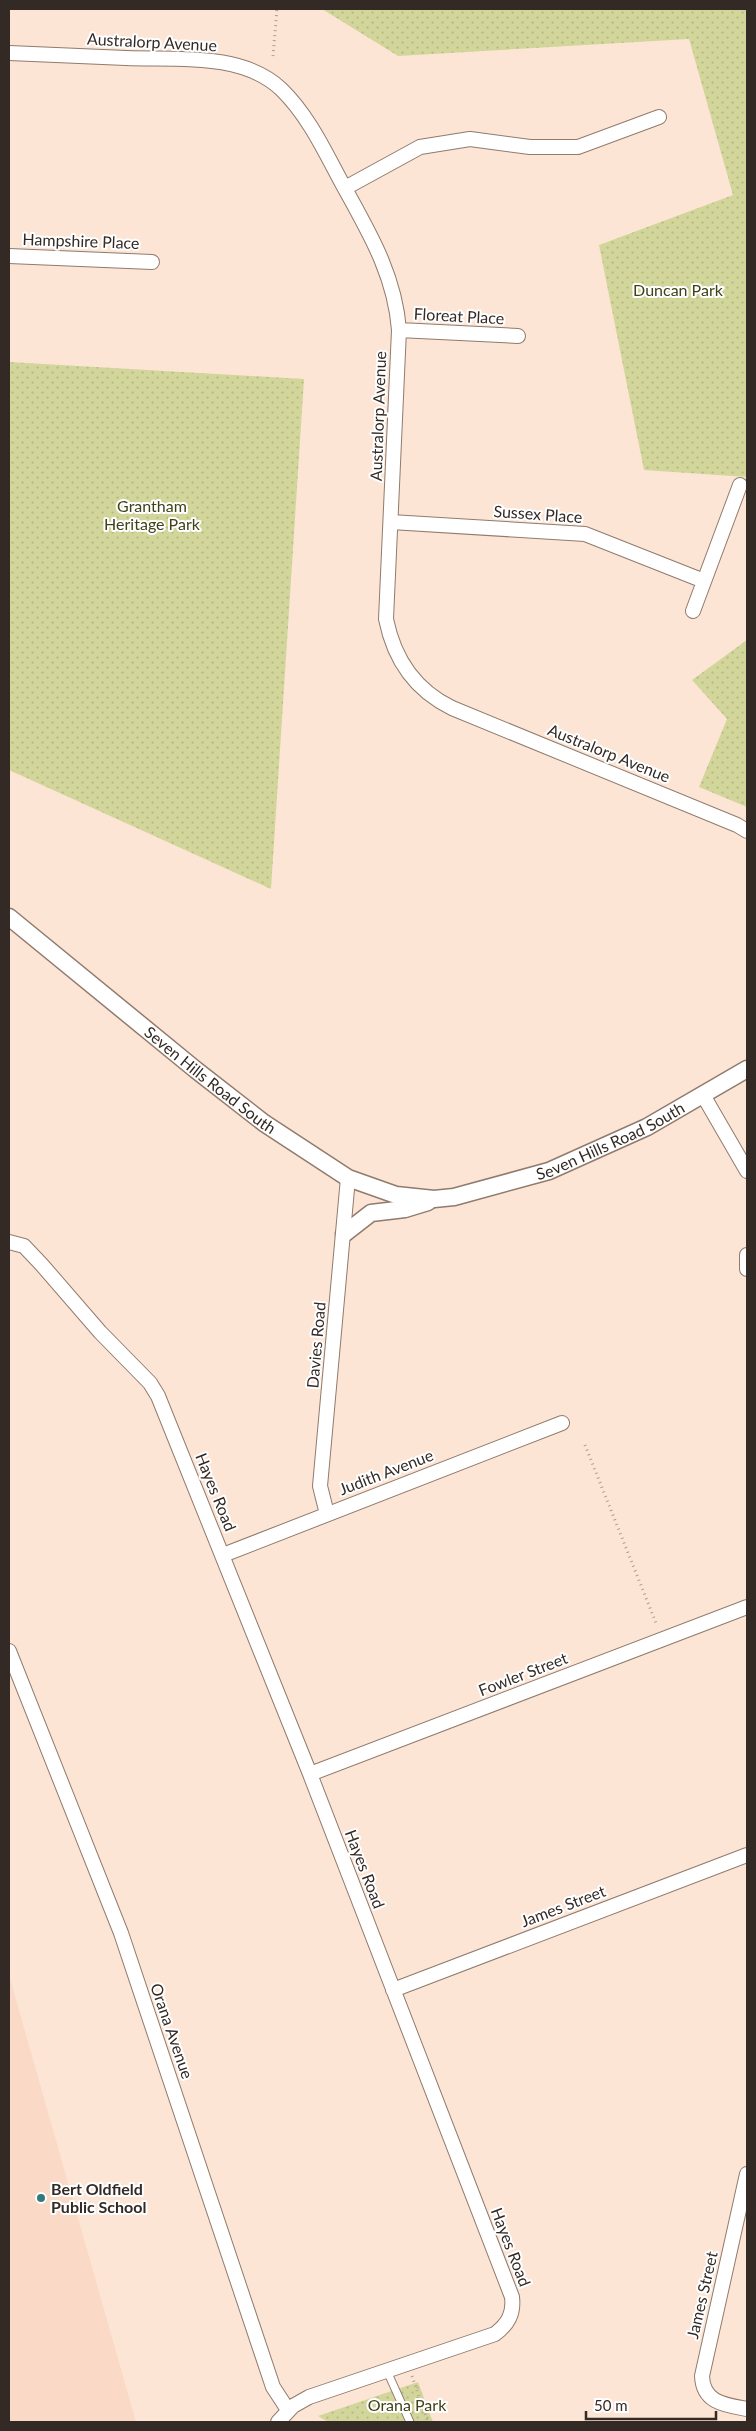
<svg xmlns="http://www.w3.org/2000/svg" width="756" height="2431" viewBox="0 0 756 2431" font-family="Lato,sans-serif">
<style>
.built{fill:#fadac6}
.green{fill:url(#green-dots)}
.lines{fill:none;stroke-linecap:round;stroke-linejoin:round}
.service-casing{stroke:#907b6d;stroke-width:9}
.minor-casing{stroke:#907b6d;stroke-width:16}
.tertiary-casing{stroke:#907b6d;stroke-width:19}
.path{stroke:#af9c91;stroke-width:3;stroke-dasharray:1 4;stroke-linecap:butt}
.service{stroke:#fff;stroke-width:7}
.minor{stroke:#fff;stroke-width:14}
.tertiary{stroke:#fff;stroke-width:16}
.poi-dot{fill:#327b7b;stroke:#fff;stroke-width:2}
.labels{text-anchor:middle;stroke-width:4;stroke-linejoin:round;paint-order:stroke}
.street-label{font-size:16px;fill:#332a25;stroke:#fff}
.park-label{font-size:16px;fill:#404219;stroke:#fff}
.poi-label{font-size:16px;font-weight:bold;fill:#332a25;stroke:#fff;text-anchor:start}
</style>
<defs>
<pattern id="green-dots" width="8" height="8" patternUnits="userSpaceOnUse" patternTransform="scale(1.25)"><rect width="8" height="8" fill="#d3d69a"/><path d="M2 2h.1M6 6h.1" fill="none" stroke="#b6b885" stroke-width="1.8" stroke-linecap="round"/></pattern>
</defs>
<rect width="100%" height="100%" fill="#fde5d5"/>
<path class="built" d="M 9,1975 L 136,2422 L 9,2422 Z"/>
<path class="green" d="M 322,9 L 747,9 L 747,477 L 644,470 L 599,245 L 733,195 L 689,39 L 398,56 Z
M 9,362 L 304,379 L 271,889 L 9,770 Z
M 747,640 L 747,807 L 699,787 L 727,719 L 692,680 Z
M 418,2382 L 433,2422 L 328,2422 L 318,2416 Z"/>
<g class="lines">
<g class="service-casing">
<path id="service" d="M 387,2371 L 410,2422"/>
</g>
<g class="minor-casing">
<path id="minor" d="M 9,53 C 48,55 87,56 126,58 C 175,60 242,52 281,89 C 309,116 326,154 344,187 C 370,234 395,276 399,330 L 386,619 C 394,659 415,690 452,708 L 737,825 L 747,831
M 345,188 L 420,147 L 470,139 L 530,147 L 578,147 L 659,117
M 9,256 L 152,262
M 399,330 L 518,336
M 391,522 L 585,534 L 704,581
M 693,611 L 740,485
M 703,1095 L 747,1171
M 9,1242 L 24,1246 L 42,1265 L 100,1332 L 150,1383 L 158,1396 L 310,1774 L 512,2297 C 514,2314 508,2324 495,2334 L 309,2397 L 293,2406 L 278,2422
M 747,1255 L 747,1269
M 327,1514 L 320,1486 L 348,1178
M 223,1555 L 562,1423
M 9,1651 L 121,1933 L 273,2387 L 288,2410
M 310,1774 L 747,1607
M 393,1990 L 747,1855
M 747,2174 L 702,2376 C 703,2403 725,2405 747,2409"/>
</g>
<g class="tertiary-casing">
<g id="tertiary">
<path id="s1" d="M 9,917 L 196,1070 L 264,1123 L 348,1178 L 396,1195 L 434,1199 L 454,1197 L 549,1171 L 647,1127 L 747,1069"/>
<path d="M 344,1234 L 371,1213 L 405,1209 L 428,1202"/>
</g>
</g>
<path class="path" d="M 745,9 L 747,13
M 273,56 L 277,9
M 585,1445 L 656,1623
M 412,2376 L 428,2422"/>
<use href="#service" class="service"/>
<use href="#minor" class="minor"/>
<use href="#tertiary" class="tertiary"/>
</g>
<circle class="poi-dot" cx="41" cy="2198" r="5"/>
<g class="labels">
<g class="street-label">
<text transform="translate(152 42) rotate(3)" y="6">Australorp Avenue</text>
<text transform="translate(81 241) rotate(2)" y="6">Hampshire Place</text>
<text transform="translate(459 316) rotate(3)" y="6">Floreat Place</text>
<text transform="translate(378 416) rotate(-88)" y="6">Australorp Avenue</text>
<text transform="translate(538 514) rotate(4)" y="6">Sussex Place</text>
<text transform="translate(609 753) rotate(22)" y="6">Australorp Avenue</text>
<text dy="6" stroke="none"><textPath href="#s1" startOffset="259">Seven Hills Road South</textPath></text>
<text dy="6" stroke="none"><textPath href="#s1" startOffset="704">Seven Hills Road South</textPath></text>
<text transform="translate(316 1345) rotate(-85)" y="6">Davies Road</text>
<text transform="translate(386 1472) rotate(-21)" y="6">Judith Avenue</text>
<text transform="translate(216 1492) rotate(68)" y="6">Hayes Road</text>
<text transform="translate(523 1674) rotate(-21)" y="6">Fowler Street</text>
<text transform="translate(365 1869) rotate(69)" y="6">Hayes Road</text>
<text transform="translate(563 1906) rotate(-21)" y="6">James Street</text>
<text transform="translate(172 2031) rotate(71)" y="6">Orana Avenue</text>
<text transform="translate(511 2247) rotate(69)" y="6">Hayes Road</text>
<text transform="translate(702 2295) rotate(-77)" y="6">James Street</text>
</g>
<g class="park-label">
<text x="678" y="296">Duncan Park</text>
<text x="152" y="512">Grantham<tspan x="152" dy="18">Heritage Park</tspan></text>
<text x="407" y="2411">Orana Park</text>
</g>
<g class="poi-label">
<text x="51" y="2195">Bert Oldfield<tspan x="51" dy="18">Public School</tspan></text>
</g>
</g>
<rect width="756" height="2431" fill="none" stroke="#332a25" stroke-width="20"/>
<path d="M586 2411v8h130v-8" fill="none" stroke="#332a25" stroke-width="2.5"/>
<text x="594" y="2411" font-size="15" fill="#332a25" stroke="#ffffff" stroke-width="4" paint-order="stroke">50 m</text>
</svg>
